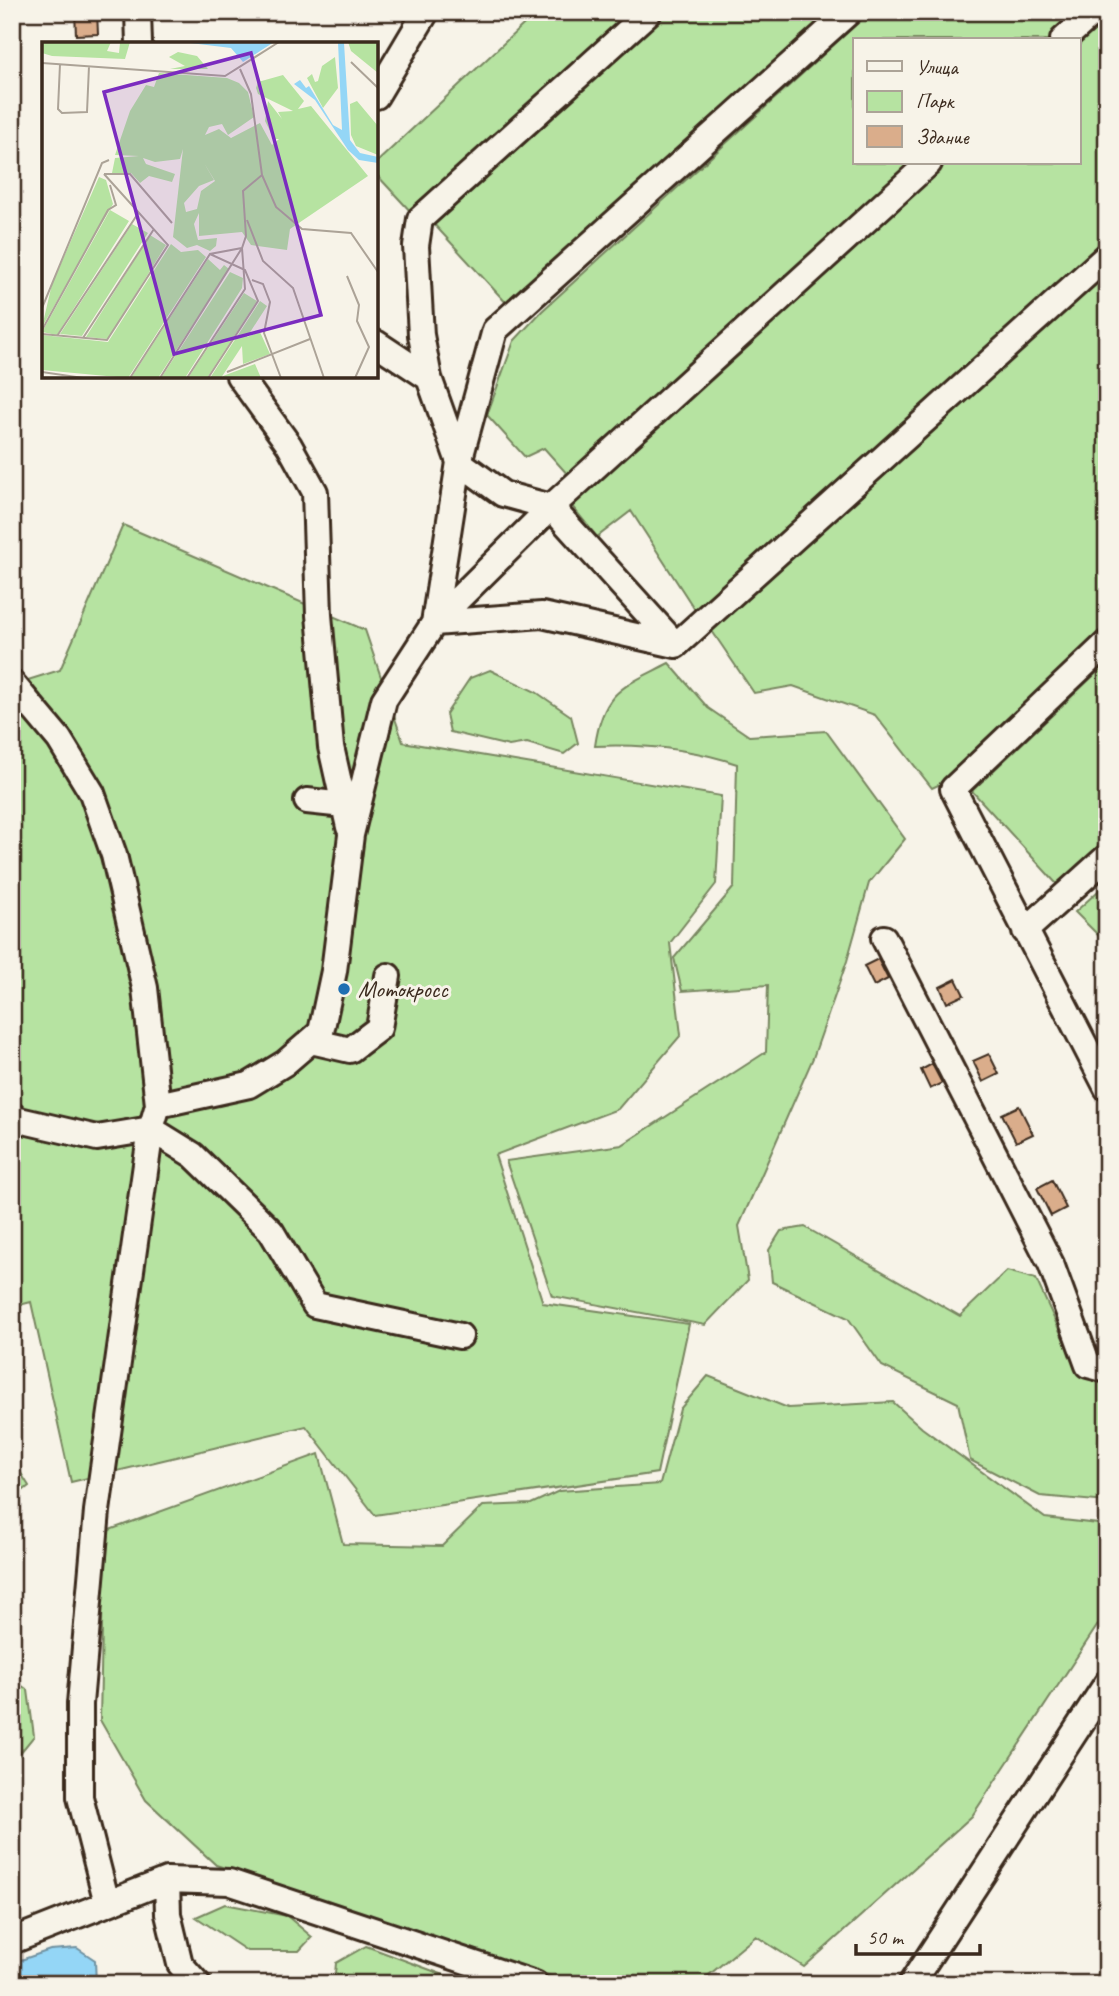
<svg xmlns="http://www.w3.org/2000/svg" width="1119" height="1996" viewBox="0 0 1119 1996" font-family="Caveat,sans-serif">
<style>
.green{fill:#b6e3a1;stroke:#788660;stroke-width:2}
.water{fill:#94d6f6;stroke:#7091a0;stroke-width:2}
.building{fill:#daad8b;stroke:#3b2a1e;stroke-width:2}
.lines{fill:none;stroke-linecap:round;stroke-linejoin:round}
.minor-casing{stroke:#3b2a1e;stroke-width:30}
.minor{stroke:#f7f3e8;stroke-width:24}
.poi-dot{fill:#1f6fb2;stroke:#f7f3e8;stroke-width:2.5}
.labels{text-anchor:middle;stroke-width:6;stroke-linejoin:round;paint-order:stroke}
.poi-label{font-size:24px;fill:#3b2a1e;stroke:#f7f3e8;text-anchor:start}
.inset-road{fill:none;stroke:#aca397;stroke-width:2}
.view{fill:#7b2cbf;fill-opacity:0.15;stroke:#7b2cbf;stroke-width:3.5}
.inset-edge{fill:none;stroke:#3b2a1e;stroke-width:3.5}
</style>
<rect width="100%" height="100%" fill="#f7f3e8"/>
<filter id="ink" filterUnits="userSpaceOnUse"><feTurbulence type="fractalNoise" baseFrequency=".0143" numOctaves="2"/><feDisplacementMap in="SourceGraphic" scale="14" xChannelSelector="R" yChannelSelector="G"/><feConvolveMatrix kernelMatrix="1 2 1 2 8 2 1 2 1" color-interpolation-filters="sRGB"/></filter>
<g filter="url(#ink)">
<path class="green" d="M 537,12 L 639,12 L 412,213 L 376,174 L 376,163 Z
M 663,12 L 840,12 L 510,307 L 431,221 Z
M 870,12 L 1085,12 L 1054,40 L 855,40 L 855,163 L 917,163 L 569,476 L 544,448 L 525,457 L 487,415 L 514,341 L 542,311 Z
M 1107,17 L 1107,242 L 697,613 L 631,511 L 597,537 L 571,505 L 628,446 L 944,163 L 1079,163 L 1079,42 Z
M 1107,267 L 1107,634 L 949,780 L 932,788 L 875,715 L 793,686 L 754,693 L 710,628 Z
M 123,525 L 365,630 L 403,742 L 721,796 L 716,884 L 670,943 L 681,1035 L 618,1109 L 495,1155 L 543,1303 L 689,1324 L 657,1473 L 375,1515 L 306,1426 L 71,1482 L 31,1302 L 12,1307 L 12,685 L 60,670 Z
M 669,663 L 708,708 L 749,736 L 826,731 L 905,839 L 869,883 L 847,961 L 813,1058 L 739,1226 L 748,1280 L 705,1325 L 552,1296 L 506,1161 L 622,1145 L 766,1052 L 768,985 L 682,991 L 674,958 L 734,887 L 737,764 C 690,748 644,744 595,746 C 603,690 623,687 669,663 Z
M 1107,663 L 1107,855 L 1065,893 L 972,791 Z
M 490,670 L 536,692 L 571,716 L 578,743 L 564,754 L 527,743 L 509,746 L 450,732 L 446,714 L 470,678 Z
M 1107,883 L 1107,944 L 1075,912 Z
M 805,1227 L 960,1316 L 1007,1271 L 1036,1279 L 1078,1371 L 1107,1378 L 1107,1502 L 1040,1496 L 970,1460 L 958,1403 L 882,1366 L 848,1318 L 772,1282 L 769,1250 L 781,1231 Z
M 708,1376 L 788,1408 L 893,1402 L 922,1428 L 1045,1518 L 1107,1525 L 1107,1611 L 972,1816 L 804,1967 L 756,1936 L 698,1984 L 575,1984 L 216,1865 L 146,1800 L 100,1720 L 104,1532 L 319,1454 L 343,1544 L 442,1546 L 483,1506 L 531,1504 L 559,1491 L 660,1484 L 680,1409 Z
M 12,1459 L 29,1486 L 12,1499 Z
M 12,1679 L 28,1690 L 34,1736 L 12,1763 Z
M 225,1904 L 287,1916 L 312,1937 L 299,1951 L 247,1951 L 196,1917 Z
M 366,1946 L 468,1984 L 334,1984 L 336,1963 Z"/>
<path class="water" d="M 77,1948 L 95,1960 L 96,1984 L 12,1984 L 12,1963 L 50,1950 Z"/>
<path class="building" d="M 75,12 L 97,12 L 98,34 L 76,35 Z
M 878,959 L 888,979 L 874,986 L 864,966 Z
M 956,979 L 964,995 L 947,1003 L 940,987 Z
M 989,1054 L 999,1074 L 983,1082 L 973,1061 Z
M 932,1064 L 942,1083 L 930,1089 L 921,1070 Z
M 1019,1106 L 1033,1134 L 1016,1142 L 1002,1114 Z
M 1052,1180 L 1066,1208 L 1051,1216 L 1037,1188 Z"/>
<g class="lines">
<g class="minor-casing">
<path id="minor" d="M 138,12 L 139,44
M 649,12 L 420,219 L 416,246 L 421,335 L 429,378 L 459,462 L 503,494 L 551,507 L 676,645
M 849,12 L 495,330 L 459,462 L 434,623 L 542,615 L 676,645 L 1107,256
M 1063,40 L 1094,12
M 376,96 L 426,12
M 376,343 L 429,378
M 239,376 L 289,445 L 315,492 L 319,615 L 331,747 L 349,827
M 1107,643 L 953,789 L 1107,1088
M 12,683 L 59,739 L 92,793 L 114,855 L 145,988 L 158,1105 L 151,1129 L 97,1511 L 80,1704 L 80,1797 L 107,1903
M 307,801 L 344,805
M 1025,931 L 1107,857
M 884,938 L 1051,1264 L 1088,1365 L 1107,1370
M 311,1041 L 350,1050 L 379,1028 L 388,976
M 158,1105 L 249,1085 L 285,1063 L 321,1032 L 334,971 L 351,835 L 384,700 L 434,623 L 551,507 L 929,163
M 12,1115 L 15,1119 L 97,1138 L 151,1129 L 193,1155 L 271,1231 L 315,1305 L 460,1336
M 167,1880 L 168,1914 L 180,1964 L 198,1984
M 12,1941 L 167,1880 L 229,1882 L 535,1984
M 911,1984 L 1107,1683"/>
</g>
<use href="#minor" class="minor"/>
</g>
</g>
<circle class="poi-dot" cx="344" cy="989" r="7"/>
<g class="labels">
<g class="poi-label">
<text x="358" y="997">Мотокросс</text>
</g>
</g>
<g transform="translate(42 42)">
<rect width="336" height="336" fill="#f7f3e8"/>
<path d="M 0,0 L 69,0 L 65,9 L 77,11 L 78,1 L 88,0 L 83,17 L 10,14 L 0,11 ZM 306,0 L 336,0 L 336,31 L 309,9 ZM 136,10 L 155,14 L 166,27 L 128,27 L 143,24 L 127,15 ZM 293,15 L 296,46 L 281,66 L 265,36 L 270,32 L 273,40 L 276,39 L 280,24 ZM 117,31 L 185,36 L 197,41 L 206,50 L 212,75 L 186,93 L 180,82 L 167,85 L 163,93 L 177,87 L 189,96 L 218,81 L 230,103 L 237,97 L 232,97 L 223,79 L 226,59 L 240,77 L 236,70 L 251,69 L 216,52 L 214,46 L 216,40 L 241,33 L 262,59 L 256,67 L 269,64 L 326,134 L 248,187 L 245,208 L 209,203 L 200,190 L 157,194 L 157,171 L 152,182 L 156,198 L 175,196 L 174,204 L 168,209 L 155,203 L 145,206 L 131,195 L 141,107 L 138,117 L 113,120 L 101,116 L 104,122 L 133,132 L 130,140 L 107,134 L 98,141 L 89,131 L 70,131 L 73,116 L 97,114 L 73,113 L 88,69 L 104,43 L 112,45 ZM 162,121 L 173,139 L 159,149 L 155,167 L 144,170 L 142,161 L 157,144 L 172,138 ZM 315,59 L 336,84 L 336,113 L 314,104 L 309,93 L 308,62 ZM 57,135 L 64,138 L 71,162 L 0,285 L 10,242 ZM 68,168 L 87,179 L 15,293 L 0,290 ZM 90,182 L 106,191 L 40,294 L 18,292 ZM 108,193 L 124,203 L 66,297 L 44,295 ZM 129,202 L 139,210 L 156,208 L 164,215 L 86,336 L 0,328 L 0,293 L 66,300 ZM 166,217 L 178,228 L 182,223 L 187,227 L 116,336 L 89,336 ZM 188,230 L 201,236 L 200,246 L 143,336 L 119,336 ZM 202,251 L 215,259 L 165,336 L 146,336 ZM 218,259 L 225,264 L 205,295 L 218,290 L 228,312 L 201,322 L 200,304 L 179,336 L 168,336 ZM 213,322 L 219,336 L 180,336 L 181,334 Z" fill="#b6e3a1" fill-rule="evenodd"/>
<path d="M 140,0 L 232,0 L 201,20 L 189,6 ZM 296,0 L 302,1 L 308,98 L 318,111 L 336,115 L 336,121 L 317,118 L 306,108 L 273,58 L 252,42 L 258,38 L 264,46 L 267,44 L 291,83 L 300,88 Z" fill="#94d6f6"/>
<path class="inset-road" d="M 309,20 L 336,46M 0,21 L 183,34 L 237,0M 18,22 L 16,67 L 20,71 L 45,70 L 47,24M 198,27 L 209,52 L 220,133 L 234,165 L 260,187 L 309,191 L 336,230M 62,132 L 88,132 L 130,181M 205,178 L 221,219 L 251,246 L 282,336M 305,234 L 317,263 L 315,279 L 327,305 L 313,336M 210,238 L 221,242 L 228,260 L 222,291 L 239,336M 0,266 L 60,121 L 67,118M 0,288 L 66,168 L 74,163 L 68,143M 0,292 L 65,298 L 126,203 L 62,132M 15,294 L 97,170M 41,296 L 112,187M 0,330 L 41,336M 185,330 L 268,297M 88,336 L 168,212 L 200,206 L 203,247 L 145,336M 118,336 L 200,206 L 204,194 L 201,149 L 220,133M 166,336 L 216,259 L 203,228 L 168,212"/>
<path class="view" d="M 209,11 L 279,273 L 132,312 L 62,50 Z"/>
<rect width="336" height="336" class="inset-edge"/>
</g>
<rect width="1119" height="1996" fill="none" stroke="#f7f3e8" stroke-width="42"/>
<rect x="21" y="21" width="1077" height="1954" fill="none" stroke="#3b2a1e" stroke-width="2.5" filter="url(#ink)"/>
<rect x="853" y="38" width="228" height="126" fill="#f7f3e8" stroke="#aca397" stroke-width="2"/>
<rect x="867" y="61" width="35" height="10" fill="#f7f3e8" stroke="#aca397" stroke-width="2"/>
<text x="916" y="74" font-size="21" fill="#3b2a1e">Улица</text>
<rect x="867" y="91" width="35" height="21" fill="#b6e3a1" stroke="#aca397" stroke-width="2"/>
<text x="916" y="108" font-size="21" fill="#3b2a1e">Парк</text>
<rect x="867" y="126" width="35" height="21" fill="#daad8b" stroke="#aca397" stroke-width="2"/>
<text x="916" y="144" font-size="21" fill="#3b2a1e">Здание</text>
<path d="M856 1944v10h124v-10" fill="none" stroke="#3b2a1e" stroke-width="3.5"/>
<text x="867" y="1944" font-size="21" fill="#3b2a1e" stroke="#f7f3e8" stroke-width="5" paint-order="stroke">50 m</text>
</svg>
